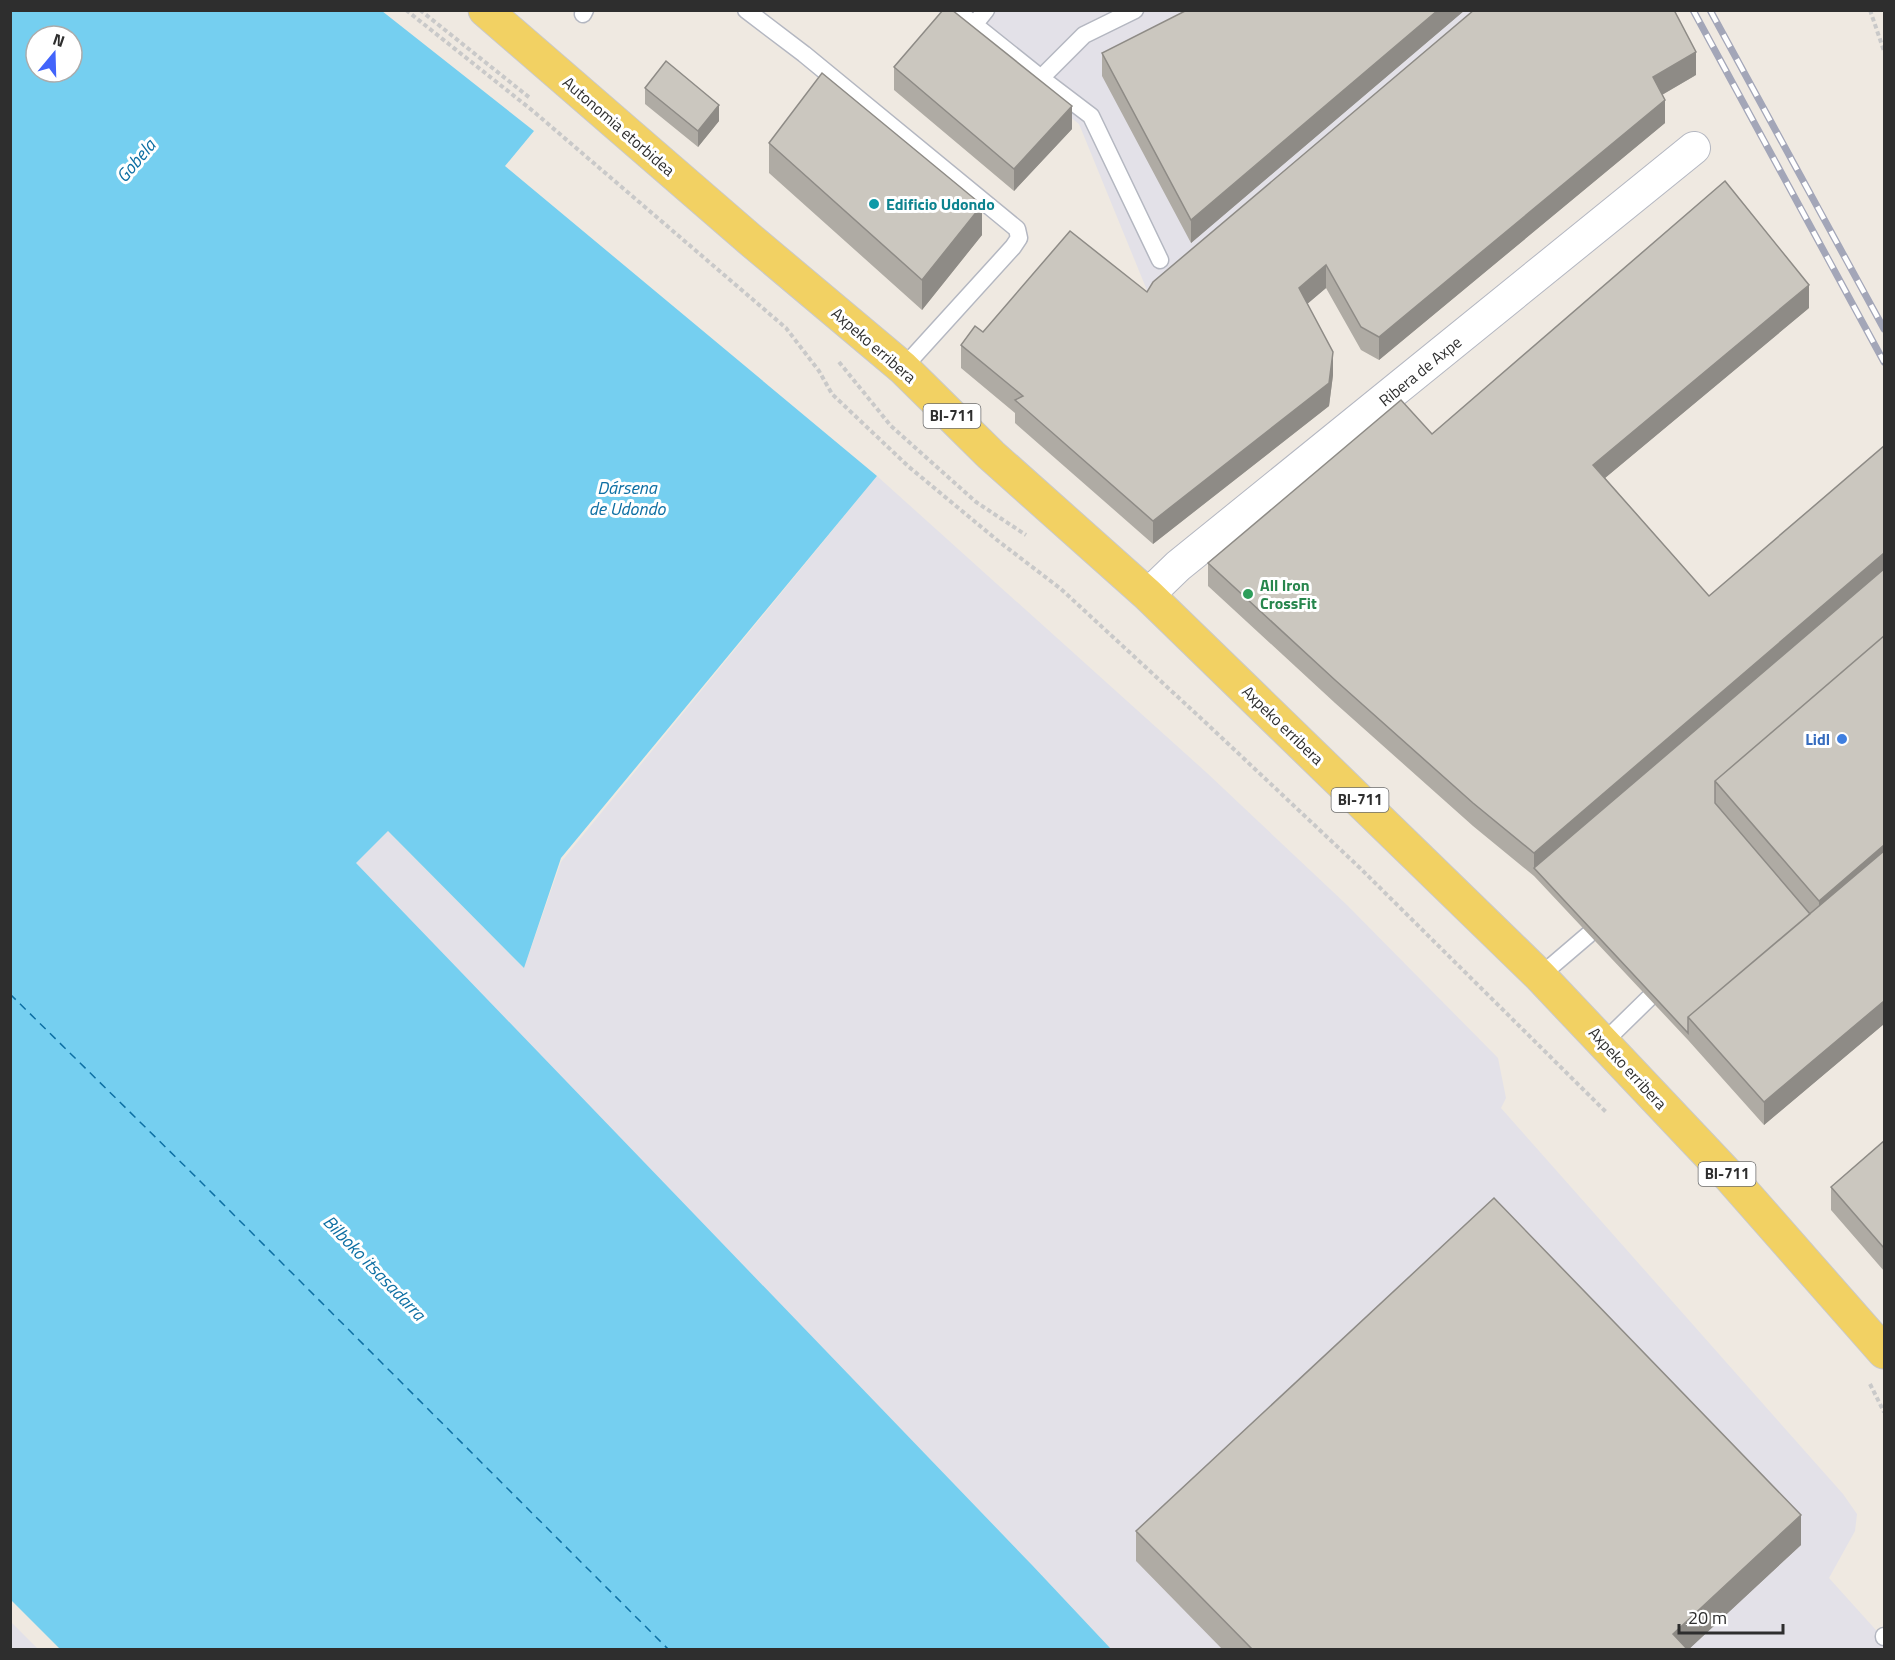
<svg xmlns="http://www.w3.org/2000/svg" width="1895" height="1660" viewBox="0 0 1895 1660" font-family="'Titillium Web',sans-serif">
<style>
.industrial{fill:#e3e1e8}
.water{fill:#75cff0;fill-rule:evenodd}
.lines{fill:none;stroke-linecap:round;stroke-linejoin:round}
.ferry{stroke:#0d6fa3;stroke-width:1.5;stroke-dasharray:8 6;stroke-linecap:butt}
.service-casing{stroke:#b4b7c1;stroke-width:19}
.minor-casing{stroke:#b4b7c1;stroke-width:34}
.primary-casing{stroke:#c9c9c9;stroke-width:35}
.path{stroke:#c9c9c9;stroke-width:4;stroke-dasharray:4.5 3;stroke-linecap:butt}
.service{stroke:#fff;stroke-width:16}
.minor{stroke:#fff;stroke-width:32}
.primary{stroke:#f2d163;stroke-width:33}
.rail-casing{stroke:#a3a6b8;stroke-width:7}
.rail{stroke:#fff;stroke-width:4.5;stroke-dasharray:14;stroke-linecap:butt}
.wall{fill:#afaba4}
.shaded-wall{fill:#8e8b86}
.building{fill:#cbc7bf;stroke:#8e8b86;stroke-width:1.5}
.culture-dot{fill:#0f9aa8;stroke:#fff;stroke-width:2}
.leisure-dot{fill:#2e9e5b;stroke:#fff;stroke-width:2}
.shop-dot{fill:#3f7fe0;stroke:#fff;stroke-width:2}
.labels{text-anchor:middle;stroke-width:6;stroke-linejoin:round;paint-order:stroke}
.shield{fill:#fff;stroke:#6d6d6d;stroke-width:1.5}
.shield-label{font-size:15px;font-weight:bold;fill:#2e2e2e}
.street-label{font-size:16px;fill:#2e2e2e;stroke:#fff}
.culture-label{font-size:16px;font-weight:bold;fill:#0d838f;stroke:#fff;text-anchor:start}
.leisure-label{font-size:16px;font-weight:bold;fill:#27864d;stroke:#fff;text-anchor:start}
.shop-label{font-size:16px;font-weight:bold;fill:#366cbe;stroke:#fff;text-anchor:end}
.water-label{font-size:18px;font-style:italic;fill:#0d6fa3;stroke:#fff}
</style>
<rect width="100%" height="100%" fill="#efe9e1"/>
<path class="industrial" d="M 937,11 L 1501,11 L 1153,305 L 1079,124 Z
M 877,476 L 1207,773 L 1347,905 L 1498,1058 L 1506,1098 L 1501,1108 L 1843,1494 L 1857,1514 L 1855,1531 L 1829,1578 L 1884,1639 L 1884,1649 L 1111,1649 L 1032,1565 L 355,863 L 388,831 L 524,968 L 561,862 Z
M 11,1622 L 38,1649 L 11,1649 Z"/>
<path class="water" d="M 10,11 L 382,11 L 534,131 L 505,166 L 877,476 L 561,858 L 524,968 L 388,831 L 356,863 L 1032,1565 L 1111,1649 L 61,1650 L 11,1600 ZM 36,36 L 72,36 L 72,72 L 36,72 Z"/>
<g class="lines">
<path class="ferry" d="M 10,994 L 201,1182 L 669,1650"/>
<g class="service-casing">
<path id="service" d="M 746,10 L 804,54 L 1017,229 L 1019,238 L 1013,247 L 903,368
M 956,10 L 1041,78
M 1135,10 L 1084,35 L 1041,78 L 1091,116 L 1160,260
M 583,14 L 585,10
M 974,25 L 986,10
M 1540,976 L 1588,935
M 1604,1042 L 1649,998
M 1884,1637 L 1884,1636"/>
</g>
<g class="minor-casing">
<path id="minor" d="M 1148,595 L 1178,566 L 1694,148"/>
</g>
<g class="primary-casing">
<path id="primary" d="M 485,10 L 753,242 L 903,368 L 991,455 L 1148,595 L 1540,976 L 1730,1177 L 1884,1352"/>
</g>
<path class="path" d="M 406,10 L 533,111 L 786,328 L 819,371 L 832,394 L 909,467 L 997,540 L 1061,589 L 1205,722 L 1360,868 L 1606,1112
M 420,10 L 530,98
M 1870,10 L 1884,51
M 839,362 L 891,426 L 976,502 L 1026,535
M 1870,1384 L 1884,1412"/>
<use href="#service" class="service"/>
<use href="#minor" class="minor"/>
<use href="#primary" class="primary"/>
<g class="rail-casing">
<path id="rail" d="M 1693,10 L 1884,362
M 1710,10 L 1884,329"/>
</g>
<use href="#rail" class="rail"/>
</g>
<path class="wall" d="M 1465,10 L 1191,243 L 1102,76 L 1102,53 Z
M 894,67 L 1072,129 L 1014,191 L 894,90 Z
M 1696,75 L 1662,95 L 1665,123 L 1379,360 L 1361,350 L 1326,288 L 1307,304 L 1333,375 L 1329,406 L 1153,544 L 1015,423 L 1015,413 L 961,368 L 961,345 L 983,332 L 1147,292 Z
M 645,88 L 719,121 L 698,147 L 645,104 Z
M 769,143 L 982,235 L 922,310 L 769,173 Z
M 1809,308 L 1605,478 L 1709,596 L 1884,446 L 1884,1024 L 1764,1125 L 1688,1040 L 1534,876 L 1473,826 L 1335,703 L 1208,586 L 1208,563 L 1432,434 Z
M 1884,1141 L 1884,1271 L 1831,1210 L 1831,1187 Z
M 1136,1531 L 1801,1545 L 1688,1650 L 1223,1650 L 1136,1561 Z"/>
<path class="shaded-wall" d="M 1438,10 L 1465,10 L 1191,243 L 1191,220 Z
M 1696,52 L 1696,75 L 1653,100 L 1653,77 Z
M 1665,100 L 1665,123 L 1379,360 L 1379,337 Z
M 719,105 L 719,121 L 698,147 L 698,131 Z
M 1072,106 L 1072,129 L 1014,191 L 1014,169 Z
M 982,205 L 982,235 L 922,310 L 922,280 Z
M 1326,265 L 1326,288 L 1299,311 L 1299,288 Z
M 1809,285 L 1809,308 L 1593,488 L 1593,465 Z
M 1333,352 L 1333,375 L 1329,406 L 1153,544 L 1153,521 Z
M 1884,553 L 1884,576 L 1534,868 L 1534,853 Z
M 1884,845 L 1884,875 L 1819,923 L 1819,901 Z
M 1884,1001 L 1884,1024 L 1764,1125 L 1764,1102 Z
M 1801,1515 L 1801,1545 L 1688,1650 L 1673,1634 Z"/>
<path class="building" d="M 943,10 L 952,10 L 1072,106 L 1014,169 L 894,67 Z
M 1187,10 L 1438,10 L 1191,220 L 1102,53 Z
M 1474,10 L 1674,10 L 1696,52 L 1653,77 L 1665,100 L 1379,337 L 1361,327 L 1326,265 L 1299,288 L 1333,352 L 1329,383 L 1153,521 L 1015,400 L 1023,396 L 961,345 L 975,326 L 983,332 L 1070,231 L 1147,292 L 1153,282 Z
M 666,61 L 719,105 L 698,131 L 645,88 Z
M 822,73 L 982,205 L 922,280 L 769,143 Z
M 1725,181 L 1809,285 L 1593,465 L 1709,596 L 1884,446 L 1884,553 L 1534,853 L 1473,803 L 1335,680 L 1208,563 L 1401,400 L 1432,434 Z
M 1884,569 L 1884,636 L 1715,781 L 1715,803 L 1810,914 L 1688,1017 L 1688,1033 L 1534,868 Z
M 1884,636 L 1884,845 L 1819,901 L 1715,781 Z
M 1884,851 L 1884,1001 L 1764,1102 L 1688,1017 Z
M 1884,1141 L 1884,1248 L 1831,1187 Z
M 1494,1198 L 1801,1515 L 1673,1634 L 1688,1650 L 1253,1650 L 1136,1531 Z"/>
<circle class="culture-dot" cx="874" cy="204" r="6"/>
<circle class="leisure-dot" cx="1248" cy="594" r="6"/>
<circle class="shop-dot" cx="1842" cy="739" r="6"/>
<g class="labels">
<g class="shield">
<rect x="923.5" y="404" width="57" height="24" rx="4.5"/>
<rect x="1331.5" y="788" width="57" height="24" rx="4.5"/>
<rect x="1698.5" y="1162" width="57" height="24" rx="4.5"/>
</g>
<g class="shield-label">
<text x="952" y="421">BI-711</text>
<text x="1360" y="805">BI-711</text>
<text x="1727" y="1179">BI-711</text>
</g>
<g class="street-label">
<text transform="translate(619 126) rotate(41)" y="6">Autonomia etorbidea</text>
<text transform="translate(874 345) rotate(41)" y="6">Axpeko erribera</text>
<text transform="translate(1420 371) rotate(-39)" y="6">Ribera de Axpe</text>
<text transform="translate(1283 725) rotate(44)" y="6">Axpeko erribera</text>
<text transform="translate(1628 1068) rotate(47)" y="6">Axpeko erribera</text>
</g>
<g class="culture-label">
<text x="886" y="210">Edificio Udondo</text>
</g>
<g class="leisure-label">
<text x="1260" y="591">All Iron<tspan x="1260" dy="18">CrossFit</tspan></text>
</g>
<g class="shop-label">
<text x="1830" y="745">Lidl</text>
</g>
<g class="water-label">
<text transform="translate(136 161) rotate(-50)" y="6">Gobela</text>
<text x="627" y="494">Dársena<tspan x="627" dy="21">de Udondo</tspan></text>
<text transform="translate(374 1268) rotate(46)" y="6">Bilboko itsasadarra</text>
</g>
</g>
<rect width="1895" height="1660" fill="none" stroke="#2e2e2e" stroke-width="24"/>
<g transform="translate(54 54) rotate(19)"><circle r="28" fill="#ffffff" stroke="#ababab" stroke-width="1.5"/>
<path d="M0-4.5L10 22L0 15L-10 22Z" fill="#4264fb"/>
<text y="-9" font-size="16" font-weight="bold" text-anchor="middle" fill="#2e2e2e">N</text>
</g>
<path d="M1679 1624v9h104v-9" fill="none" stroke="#2e2e2e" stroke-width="3"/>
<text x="1688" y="1624" font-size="18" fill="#2e2e2e" stroke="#ffffff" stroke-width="4.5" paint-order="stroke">20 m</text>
</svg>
